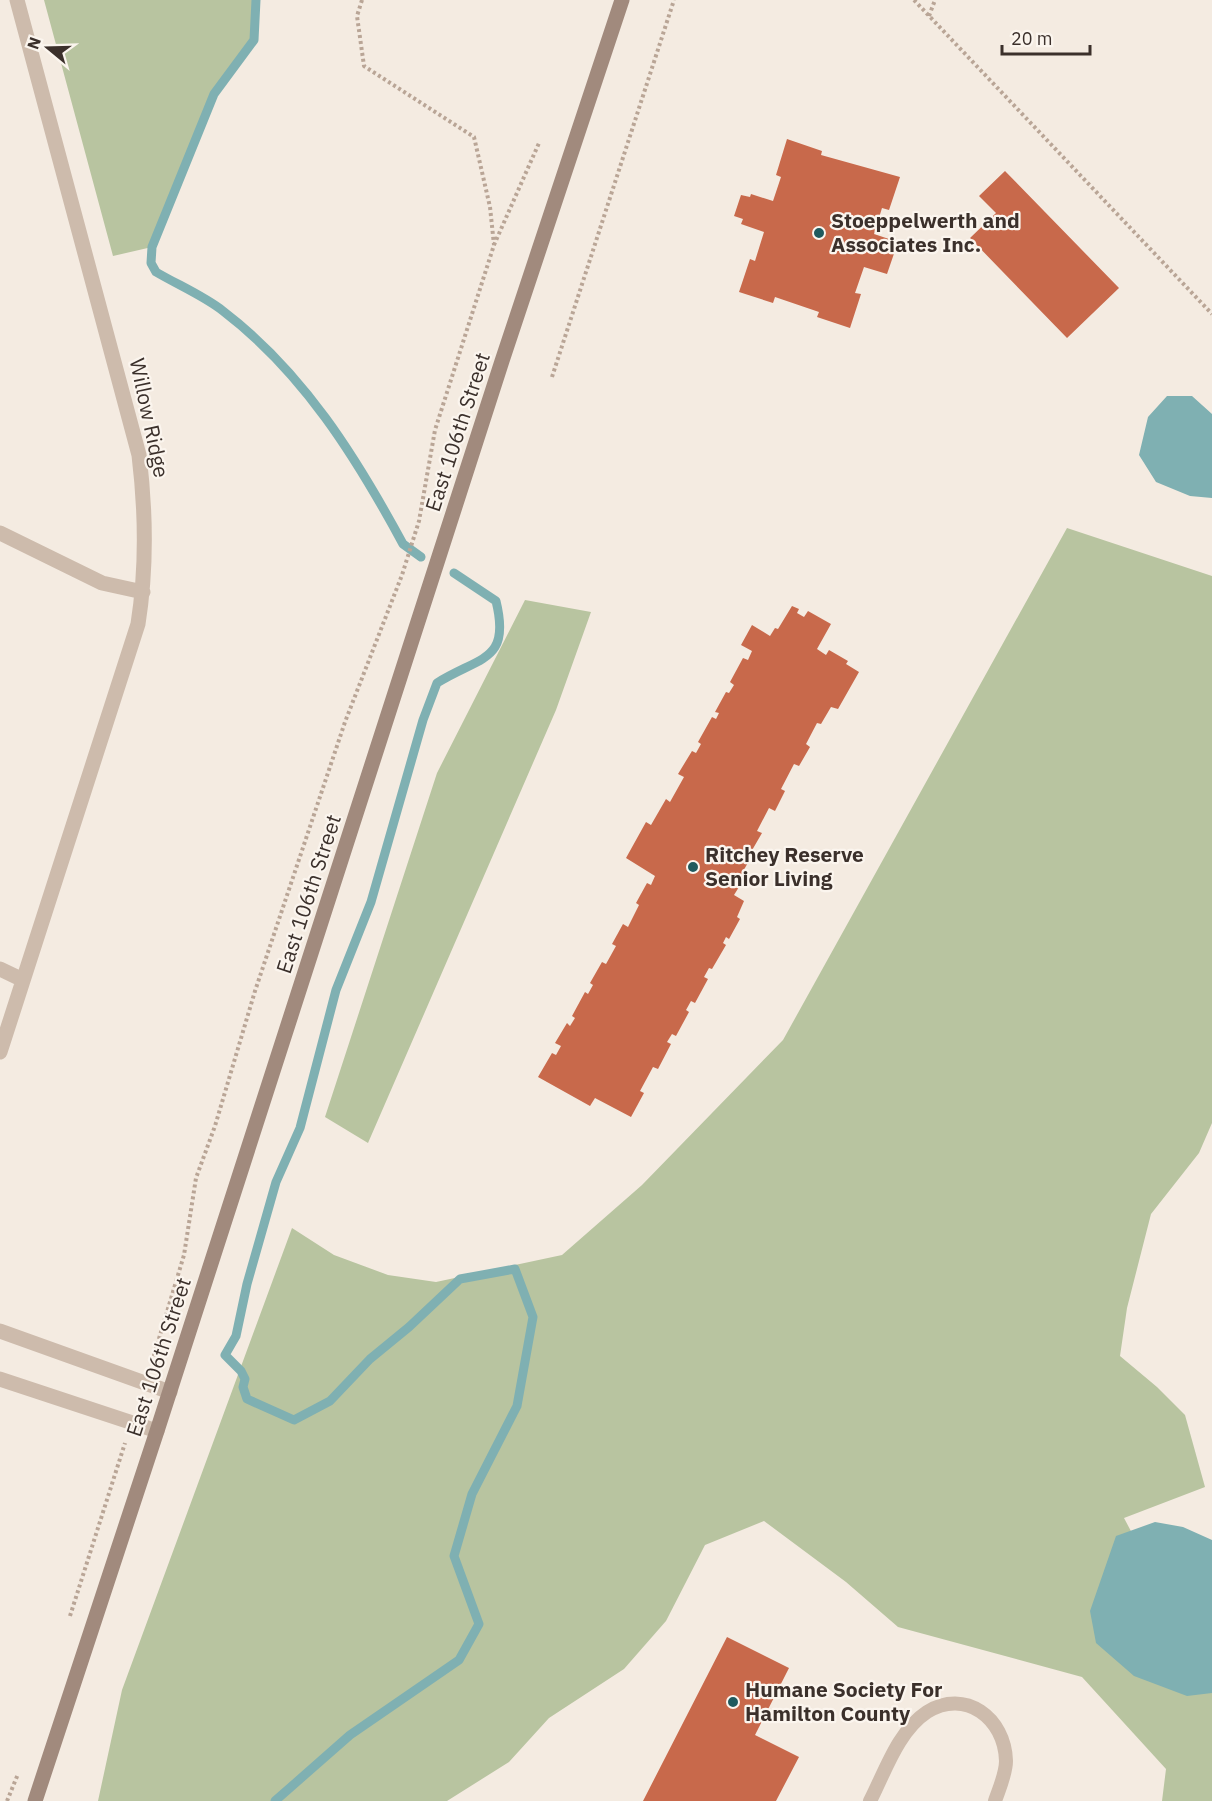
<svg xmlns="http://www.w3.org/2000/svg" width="1212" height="1801" viewBox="0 0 1212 1801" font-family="'IBM Plex Sans',sans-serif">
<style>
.green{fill:#b8c4a0}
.water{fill:#7fb0b2}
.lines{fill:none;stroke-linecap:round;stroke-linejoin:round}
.stream{stroke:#7fb0b2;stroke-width:9}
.building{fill:#c8694b}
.path{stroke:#b9a596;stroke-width:4;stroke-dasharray:3 3;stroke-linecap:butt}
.lane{stroke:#cdbbac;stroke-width:14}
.street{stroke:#cdbbac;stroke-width:15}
.secondary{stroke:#a18a7d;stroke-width:15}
.poi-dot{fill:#1f5a5e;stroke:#fbf5ee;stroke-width:2}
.labels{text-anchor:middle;stroke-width:4.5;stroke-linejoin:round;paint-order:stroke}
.poi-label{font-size:21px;font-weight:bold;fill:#3b302b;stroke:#fbf5ee;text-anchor:start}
.street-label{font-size:21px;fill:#3b302b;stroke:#fbf5ee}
</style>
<rect width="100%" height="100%" fill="#f4ebe1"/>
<path class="green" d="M 44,0 L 258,0 L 254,40 L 214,94 L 152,247 L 113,256 Z
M 1067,528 L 1212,576 L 1212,1123 L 1199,1153 L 1151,1214 L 1127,1308 L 1120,1356 L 1157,1387 L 1185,1415 L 1205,1487 L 1124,1518 L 1178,1620 L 1212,1640 L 1212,1801 L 1162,1801 L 1166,1769 L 1082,1677 L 898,1627 L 846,1582 L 764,1521 L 705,1545 L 666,1621 L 624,1669 L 549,1718 L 509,1762 L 447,1801 L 98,1801 L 122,1690 L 292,1228 L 334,1255 L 388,1275 L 436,1282 L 562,1255 L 642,1185 L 783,1040 Z
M 525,600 L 591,612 L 556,710 L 368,1143 L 325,1117 L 437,773 Z"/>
<path class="water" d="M 1167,396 L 1192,396 L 1212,414 L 1212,498 L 1190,496 L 1156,482 L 1139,455 L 1148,417 Z
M 1155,1522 L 1183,1527 L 1212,1540 L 1212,1693 L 1187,1696 L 1134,1676 L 1096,1643 L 1090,1611 L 1116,1536 Z"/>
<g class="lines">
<path class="stream" d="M 256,0 L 254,40 L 214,94 L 152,247 L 151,263 L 156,272 C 178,285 204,296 223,311 C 303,372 356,457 403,544 L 421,557
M 275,1801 L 350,1735 L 459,1660 L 479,1624 L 454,1556 L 472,1494 L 517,1406 L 533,1317 L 515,1269 L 460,1279 L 409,1327 L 370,1359 L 330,1401 L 294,1420 L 247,1399 L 243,1387 L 245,1379 L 241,1371 L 225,1355 L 236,1336 L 247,1284 L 276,1182 L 300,1128 L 336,990 L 371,902 L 423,720 L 437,683 C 480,656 511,662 496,601 L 454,573"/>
</g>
<path class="building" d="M 787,139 L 822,151 L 821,155 L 900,177 L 889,210 L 882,208 L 874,234 L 898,242 L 887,274 L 864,267 L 855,293 L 861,294 L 850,328 L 817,317 L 819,312 L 775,297 L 773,303 L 739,292 L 750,259 L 755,261 L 764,232 L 741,224 L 743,219 L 734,216 L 741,195 L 750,197 L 751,194 L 773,201 L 781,177 L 776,175 Z
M 1005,171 L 1119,288 L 1067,338 L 970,238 L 996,213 L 979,196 Z
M 792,606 L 799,609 L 797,613 L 804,617 L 808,611 L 831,624 L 817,649 L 826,655 L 829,650 L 848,661 L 846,664 L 859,672 L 838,709 L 831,707 L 821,724 L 817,723 L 806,744 L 810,747 L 799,766 L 794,764 L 781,789 L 785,791 L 775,811 L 769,808 L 757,831 L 762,833 L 751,852 L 747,850 L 744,857 L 750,859 L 741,875 L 744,879 L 734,895 L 744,901 L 737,917 L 740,919 L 729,939 L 726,937 L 723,943 L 726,945 L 712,969 L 709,968 L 704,977 L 708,979 L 695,1003 L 691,1001 L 686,1010 L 689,1012 L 676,1036 L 672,1034 L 667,1042 L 671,1044 L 658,1069 L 653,1067 L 640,1091 L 644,1093 L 631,1117 L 595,1098 L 590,1106 L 538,1077 L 552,1053 L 556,1055 L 561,1046 L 555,1043 L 567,1023 L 570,1026 L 575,1018 L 572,1016 L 585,992 L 588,994 L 593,985 L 590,983 L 602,962 L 606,964 L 616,946 L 612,944 L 623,924 L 628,927 L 639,905 L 636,903 L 647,883 L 651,885 L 655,876 L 626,858 L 646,822 L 651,825 L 666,799 L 670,802 L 684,777 L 678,774 L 692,751 L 696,753 L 701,744 L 698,742 L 712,717 L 716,719 L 719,713 L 715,712 L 726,692 L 729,693 L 734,685 L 730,682 L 743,658 L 748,660 L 752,651 L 741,645 L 752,625 L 770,636 L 775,628 L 778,629 Z
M 727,1637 L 789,1668 L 755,1735 L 799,1757 L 776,1801 L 643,1801 Z"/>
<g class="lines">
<path class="path" d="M 362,0 L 357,16 L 364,66 L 474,137 L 490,207 L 494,245
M 914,0 L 1212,314
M 929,16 L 935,0
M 552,377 L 674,0
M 152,1362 L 184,1255 L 196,1178 L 215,1126 L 255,991 L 345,722 L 402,575 L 419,521 L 435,430 L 494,245 L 539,143
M 70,1616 L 125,1443
M 7,1801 L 18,1774"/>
<path class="lane" d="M 870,1801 C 885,1772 898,1731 927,1712 C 965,1688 1005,1718 1006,1761 C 1006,1774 999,1789 995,1801"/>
<path class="street" d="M 0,533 L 102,583 L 143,592
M 0,969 L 23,980
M 0,1052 L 138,624 C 147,567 146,513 139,455 L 17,0
M 0,1331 L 170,1392
M 0,1379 L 157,1431"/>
<path class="secondary" d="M 35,1801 L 157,1431 L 502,361 L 622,0"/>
</g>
<g class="poi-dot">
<circle cx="819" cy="233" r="6"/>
<circle cx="693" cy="867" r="6"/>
<circle cx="733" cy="1702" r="6"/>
</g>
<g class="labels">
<g class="poi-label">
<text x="831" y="228">Stoeppelwerth and<tspan x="831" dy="24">Associates Inc.</tspan></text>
<text x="705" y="862">Ritchey Reserve<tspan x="705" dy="24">Senior Living</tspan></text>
<text x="745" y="1697">Humane Society For<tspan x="745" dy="24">Hamilton County</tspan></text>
</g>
<g class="street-label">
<text transform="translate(149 418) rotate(78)" y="7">Willow Ridge</text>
<text transform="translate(458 432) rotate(-72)" y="7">East 106th Street</text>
<text transform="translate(309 894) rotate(-72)" y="7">East 106th Street</text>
<text transform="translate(159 1357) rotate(-72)" y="7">East 106th Street</text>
</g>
</g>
<g transform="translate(48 48) rotate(289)" stroke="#fbf5ee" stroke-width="4.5" paint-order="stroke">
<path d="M0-4.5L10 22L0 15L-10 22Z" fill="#3b302b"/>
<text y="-9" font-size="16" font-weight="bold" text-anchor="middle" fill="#3b302b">N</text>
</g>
<path d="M1002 45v9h88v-9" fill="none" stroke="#3b302b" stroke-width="3"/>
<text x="1011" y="45" font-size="18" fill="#3b302b" stroke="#fbf5ee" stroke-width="4.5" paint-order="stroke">20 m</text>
</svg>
